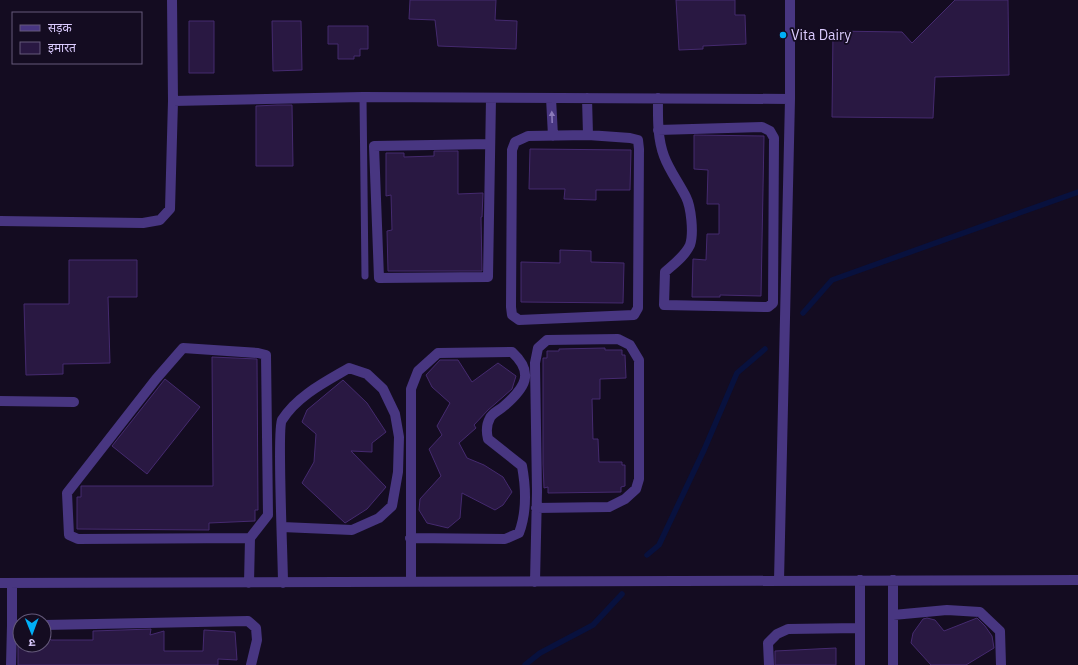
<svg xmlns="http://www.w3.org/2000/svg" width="1078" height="665" viewBox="0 0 1078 665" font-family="'IBM Plex Sans','Noto Sans Devanagari',sans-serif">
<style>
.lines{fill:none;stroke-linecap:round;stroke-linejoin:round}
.stream{stroke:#08113e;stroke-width:5.5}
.building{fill:#291842;stroke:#452a6f}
.lane{stroke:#483681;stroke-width:7}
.street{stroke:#483681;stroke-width:10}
.oneway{fill:#8b7aba}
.poi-dot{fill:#00aff7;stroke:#140c21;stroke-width:1.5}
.labels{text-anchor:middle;stroke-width:3.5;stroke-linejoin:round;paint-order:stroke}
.poi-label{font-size:14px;fill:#dcccff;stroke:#140c21;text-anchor:start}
</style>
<rect width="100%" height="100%" fill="#140c21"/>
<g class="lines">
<path class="stream" d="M 803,313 L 832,280 L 1078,192
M 647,555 L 659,545 L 704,450 L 737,373 L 765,349
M 525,665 L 540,653 L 593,625 L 622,594"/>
</g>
<path class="building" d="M 410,0 L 496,0 L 495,20 L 517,21 L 516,49 L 438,46 L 435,20 L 409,19 Z
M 676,0 L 735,0 L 735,15 L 745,15 L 746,44 L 703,46 L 703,49 L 679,50 Z
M 955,0 L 1008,0 L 1009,75 L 935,77 L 933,118 L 832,117 L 833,31 L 902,32 L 912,43 Z
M 189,21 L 214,21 L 214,73 L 189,73 Z
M 272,21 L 301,21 L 302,70 L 273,71 Z
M 328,26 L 368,26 L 368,49 L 360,49 L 360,56 L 354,56 L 354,59 L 338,59 L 338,44 L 328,44 Z
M 277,105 L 292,105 L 293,166 L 256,166 L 256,106 Z
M 694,135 L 764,136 L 761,296 L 720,295 L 720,297 L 692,297 L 693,259 L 706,260 L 707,234 L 719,234 L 719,204 L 707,204 L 708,170 L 694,169 Z
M 530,149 L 631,150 L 630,190 L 596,190 L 596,200 L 564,199 L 565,189 L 529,189 Z
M 434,151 L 458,151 L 458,194 L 483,193 L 482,217 L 481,217 L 482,271 L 388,271 L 387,231 L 392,230 L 391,195 L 386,196 L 386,153 L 404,153 L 404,157 L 434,156 Z
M 560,250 L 591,251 L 591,262 L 624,263 L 623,303 L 521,302 L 521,262 L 560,263 Z
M 69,260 L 137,260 L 137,297 L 108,297 L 110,363 L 63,364 L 63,374 L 26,375 L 24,304 L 69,304 Z
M 605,348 L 605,350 L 622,350 L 622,355 L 625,355 L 626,378 L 600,379 L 600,399 L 592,399 L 593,439 L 598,439 L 599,462 L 622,462 L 622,465 L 625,465 L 625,486 L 621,487 L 621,492 L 548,493 L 548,487 L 544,488 L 543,464 L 543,358 L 547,358 L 547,351 L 559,351 L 559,349 Z
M 212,357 L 257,359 L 258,510 L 255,510 L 255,521 L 209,523 L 209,530 L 77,529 L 77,497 L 81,497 L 81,486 L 213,486 Z
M 440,360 L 458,360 L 472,382 L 498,363 L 516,376 L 512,389 L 488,410 L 474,425 L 476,428 L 459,443 L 467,458 L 484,465 L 503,477 L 512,492 L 503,505 L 495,510 L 462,493 L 460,518 L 448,528 L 427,523 L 419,510 L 420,499 L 441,476 L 429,449 L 442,435 L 437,426 L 450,403 L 432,387 L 426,375 Z
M 165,379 L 200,407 L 147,474 L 112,446 Z
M 343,380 L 367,403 L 386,432 L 372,443 L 372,452 L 351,451 L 386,487 L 367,509 L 345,523 L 302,483 L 314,462 L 316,434 L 302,422 L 307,410 Z
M 927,618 L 935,620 L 944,631 L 977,618 L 985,626 L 992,636 L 994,648 L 966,665 L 931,665 L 911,643 L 913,633 L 923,619 Z
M 151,629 L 150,635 L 164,631 L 164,651 L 203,651 L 204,630 L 235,632 L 237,660 L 218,659 L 218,665 L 18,665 L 18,632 L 20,632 L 20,645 L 44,645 L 44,633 L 51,640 L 93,640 L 93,631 Z
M 836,648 L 836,665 L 775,665 L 775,651 Z"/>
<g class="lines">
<path class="lane" d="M 363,97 L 365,276"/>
<path class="street" d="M 551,98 L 553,136
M 587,98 L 588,135
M 658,98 C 658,117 657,137 664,156 C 669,170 679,183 686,197 C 691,207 694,233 690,245 C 685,256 674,264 665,272 L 664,305 L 768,307 L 773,303 L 774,138 L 770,131 L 762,127 L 658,130
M 173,101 L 363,97 L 790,99
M 588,135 L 630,138 L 638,140 L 639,149 L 638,308 L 634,315 L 519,320 L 512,315 L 511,307 L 512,150 L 515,142 L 528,136 Z
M 490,144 L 374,146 L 379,278 L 488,277 L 491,98
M 0,221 L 143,223 L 160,220 L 170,209 L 173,101 L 172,0
M 0,401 L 74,402
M 282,527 L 352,530 L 379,518 L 392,506 L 398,472 L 399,437 L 395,414 L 383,389 L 367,374 L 349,368 C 325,382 297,396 282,420 C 277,428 283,563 283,583
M 410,538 L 505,539 L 519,533 C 527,512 526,488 522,466 L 488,439 C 486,431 486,425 490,418 C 492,413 500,410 504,406 C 525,388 535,373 512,352 L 438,353 L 418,371 L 411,389 L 411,582
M 860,580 L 860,665
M 779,581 L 790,99 L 790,0
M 535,582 L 537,492 L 535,363 L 538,348 L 547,340 L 618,339 L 630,345 L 639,360 L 639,479 L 636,489 L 625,499 L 609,507 L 536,508
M 0,583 L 1078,580
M 12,583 L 12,625 L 20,625
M 249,583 L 250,538 L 268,515 L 266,355 L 258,353 L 183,348 L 156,379 L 67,493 L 69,535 L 78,539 L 250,538
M 893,615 L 947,610 L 980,612 L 1000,631 L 1001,665
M 44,625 L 248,621 L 256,628 L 257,640 L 251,665
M 11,665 L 12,625
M 769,665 L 768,643 L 777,634 L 788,629 L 860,628
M 893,665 L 893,580"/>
</g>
<defs><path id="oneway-solid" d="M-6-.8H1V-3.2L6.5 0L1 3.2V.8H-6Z"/></defs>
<use class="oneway" href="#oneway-solid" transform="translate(552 117) rotate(-92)"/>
<circle class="poi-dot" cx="783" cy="35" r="4"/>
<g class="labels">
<g class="poi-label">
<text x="791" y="40">Vita Dairy</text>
</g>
</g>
<rect x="12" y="12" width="130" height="52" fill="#140c21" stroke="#64597a"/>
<rect x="20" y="25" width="20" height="6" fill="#483681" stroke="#64597a"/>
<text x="48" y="32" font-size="12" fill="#dcccff">सड़क</text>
<rect x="20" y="42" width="20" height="12" fill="#291842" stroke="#64597a"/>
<text x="48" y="52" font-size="12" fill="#dcccff">इमारत</text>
<g transform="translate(32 633) rotate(179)"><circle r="19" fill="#140c21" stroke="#64597a"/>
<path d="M0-3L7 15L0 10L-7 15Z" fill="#00aff7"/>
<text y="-6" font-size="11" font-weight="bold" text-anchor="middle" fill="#dcccff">उ</text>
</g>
</svg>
